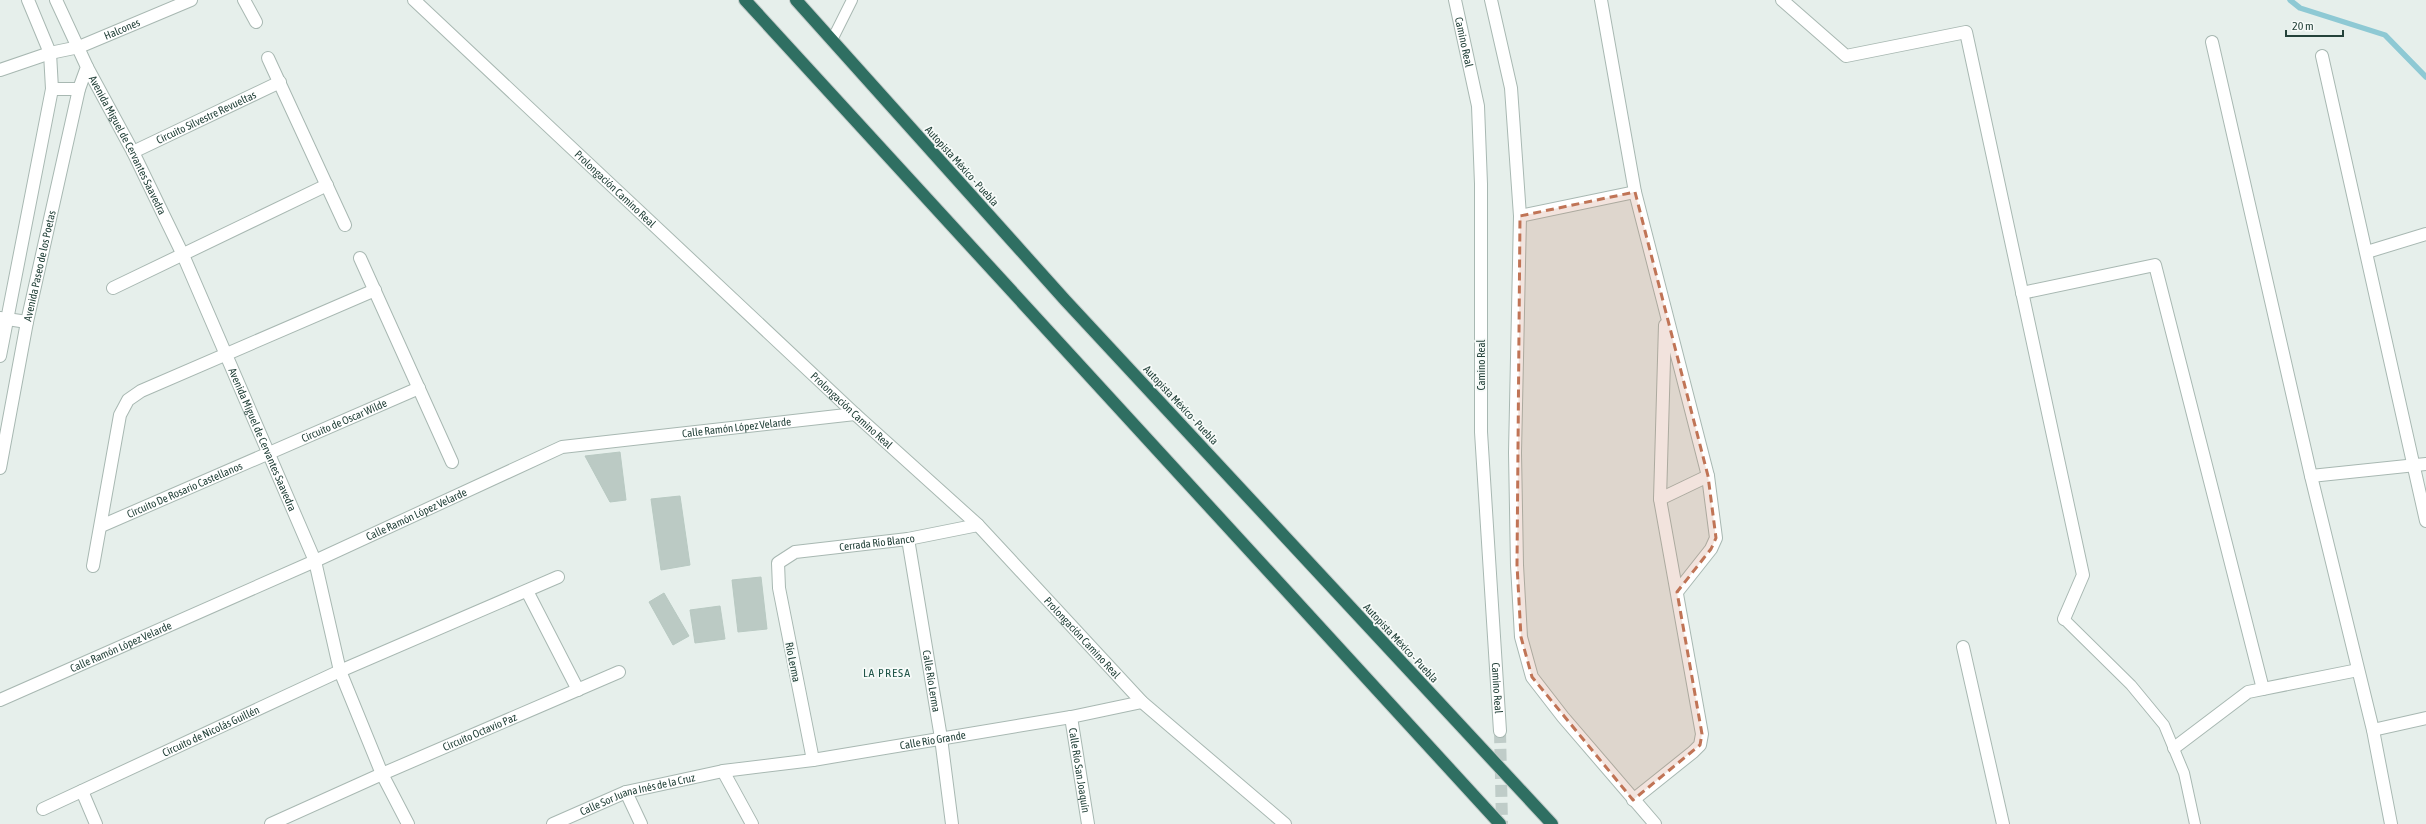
<svg xmlns="http://www.w3.org/2000/svg" width="2426" height="824" viewBox="0 0 2426 824" font-family="'Asap Condensed',sans-serif">
<style>
.lines{fill:none;stroke-linecap:round;stroke-linejoin:round}
.stream{stroke:#8ec9d4;stroke-width:5.5}
.building{fill:#bbcac4;stroke:#b8c9c2}
.tertiary-tunnel{stroke:#bfccc8;stroke-width:12;stroke-dasharray:12 6;stroke-linecap:butt}
.service-casing{stroke:#a8b8b2;stroke-width:12}
.minor-casing{stroke:#a8b8b2;stroke-width:14}
.tertiary-casing{stroke:#a8b8b2;stroke-width:14}
.motorway-casing{stroke:#c2cac8;stroke-width:14}
.service{stroke:#fff;stroke-width:10}
.minor{stroke:#fff;stroke-width:12}
.tertiary{stroke:#fff;stroke-width:12}
.motorway{stroke:#2f6f62;stroke-width:12}
.marked{fill:#c07456;fill-opacity:0.2;stroke:#c07456;stroke-width:3;stroke-dasharray:8 5;stroke-linejoin:round}
.labels{text-anchor:middle;stroke-width:3.5;stroke-linejoin:round;paint-order:stroke}
.street-label{font-size:11px;fill:#24423a;stroke:#f7fbf9}
.neighbourhood-label{font-size:12px;letter-spacing:1px;fill:#1f5548;stroke:#f7fbf9}
</style>
<rect width="100%" height="100%" fill="#e6efeb"/>
<g class="lines">
<path class="stream" d="M 2290,0 L 2300,8 L 2385,35 L 2426,77"/>
</g>
<path class="building" d="M 620,452 L 626,500 L 610,502 L 585,456 Z
M 680,496 L 690,565 L 661,570 L 651,499 Z
M 761,577 L 767,629 L 738,632 L 732,580 Z
M 664,593 L 689,636 L 673,645 L 649,602 Z
M 720,606 L 725,639 L 695,643 L 690,610 Z"/>
<g class="lines">
<path class="tertiary-tunnel" d="M 1500,731 L 1502,824"/>
<g class="service-casing">
<path id="service" d="M 832,40 L 852,0
M 2064,619 L 2131,685 L 2164,725 L 2184,773 L 2195,824"/>
</g>
<g class="minor-casing">
<g id="minor">
<path d="M 244,0 L 256,22"/>
<path id="s1" d="M 414,0 L 855,414 L 978,525 L 1142,702 L 1285,824"/>
<path d="M 1601,0 L 1635,192 L 1708,476 L 1716,538 L 1711,549 L 1677,592"/>
<path d="M 1782,0 L 1846,56 L 1966,32 L 2083,575 L 2064,619"/>
<path d="M 2212,42 L 2311,476 L 2373,730 L 2391,824"/>
<path d="M 2322,56 L 2426,521"/>
<path d="M 268,58 L 345,225"/>
<path id="s2" d="M 87,67 L 133,152 L 183,255 L 315,561 L 340,671 L 382,774 L 408,824"/>
<path id="s3" d="M 0,70 L 50,53 L 79,47 L 191,0"/>
<path id="s4" d="M 133,152 L 280,82"/>
<path d="M 1520,216 L 1635,192"/>
<path d="M 2367,252 L 2426,234"/>
<path d="M 360,258 L 452,462"/>
<path d="M 113,288 L 327,185"/>
<path d="M 2022,293 L 2155,265 L 2263,689"/>
<path d="M 0,318 L 27,322"/>
<path d="M 2311,476 L 2426,464"/>
<path d="M 1660,499 L 1708,476"/>
<path id="s5" d="M 101,526 L 419,388"/>
<path id="s6" d="M 908,539 L 941,738 L 952,824"/>
<path d="M 93,566 L 120,415 L 128,400 L 141,391 L 375,290"/>
<path d="M 527,591 L 578,690"/>
<path d="M 1963,647 L 2003,824"/>
<path id="s7" d="M 0,700 L 315,561 L 562,447 L 855,414"/>
<path id="s8" d="M 1071,717 L 1088,824"/>
<path d="M 2373,730 L 2426,718"/>
<path d="M 2174,748 L 2248,692 L 2358,670"/>
<path id="s9" d="M 813,760 L 779,588 L 778,563 L 795,552 L 908,539 L 978,525"/>
<path d="M 723,771 L 752,824"/>
<path d="M 82,791 L 96,824"/>
<path d="M 626,792 L 641,824"/>
<path d="M 1633,800 L 1693,752 L 1700,745 L 1702,734 L 1660,499 L 1665,325"/>
<path id="s10" d="M 43,809 L 340,671 L 558,577"/>
<path id="s11" d="M 271,824 L 382,774 L 619,672"/>
<path id="s12" d="M 553,824 L 626,792 L 723,771 L 813,760 L 1071,717 L 1142,702"/>
</g>
</g>
<g class="tertiary-casing">
<g id="tertiary">
<path id="s13" d="M 1455,0 L 1478,106 L 1481,184 L 1481,432 L 1500,731"/>
<path d="M 1491,0 L 1511,88 L 1520,216 L 1515,453 L 1517,565 L 1521,637 L 1532,677 L 1563,717 L 1655,824"/>
<path d="M 52,89 L 79,89"/>
<path d="M 0,356 L 52,89 L 50,53 L 28,0"/>
<path id="s14" d="M 0,468 L 27,322 L 79,89 L 87,67 L 56,0"/>
</g>
</g>
<g class="motorway-casing">
<path id="motorway" d="M 745,0 L 1500,824
M 796,0 L 1065,300 L 1552,824"/>
</g>
<use href="#service" class="service"/>
<use href="#minor" class="minor"/>
<use href="#tertiary" class="tertiary"/>
<use href="#motorway" class="motorway"/>
</g>
<path class="marked" d="M 1635,192 L 1708,476 L 1716,538 L 1711,549 L 1677,592 L 1702,734 L 1700,745 L 1633,800 L 1532,677 L 1521,637 L 1517,565 L 1520,216 Z"/>
<g class="labels">
<g class="street-label">
<text dy="4" stroke="none"><textPath href="#s3" startOffset="129">Halcones</textPath></text>
<text dy="4" stroke="none"><textPath href="#s13" startOffset="43">Camino Real</textPath></text>
<text dy="4" stroke="none"><textPath href="#s4" startOffset="81">Circuito Silvestre Revueltas</textPath></text>
<text dy="4" stroke="none"><textPath href="#s2" startOffset="88">Avenida Miguel de Cervantes Saavedra</textPath></text>
<text transform="translate(962 166) rotate(48)" y="4">Autopista México - Puebla</text>
<text dy="4" stroke="none"><textPath href="#s1" startOffset="276">Prolongación Camino Real</textPath></text>
<text dy="4" stroke="none"><textPath href="#s14" startOffset="206">Avenida Paseo de los Poetas</textPath></text>
<text transform="translate(1481 365) rotate(-90)" y="4">Camino Real</text>
<text transform="translate(1181 405) rotate(47)" y="4">Autopista México - Puebla</text>
<text dy="4" stroke="none"><textPath href="#s1" startOffset="600">Prolongación Camino Real</textPath></text>
<text dy="4" stroke="none"><textPath href="#s5" startOffset="265">Circuito de Oscar Wilde</textPath></text>
<text dy="4" stroke="none"><textPath href="#s7" startOffset="792">Calle Ramón López Velarde</textPath></text>
<text dy="4" stroke="none"><textPath href="#s2" startOffset="412">Avenida Miguel de Cervantes Saavedra</textPath></text>
<text dy="4" stroke="none"><textPath href="#s5" startOffset="91">Circuito De Rosario Castellanos</textPath></text>
<text dy="4" stroke="none"><textPath href="#s7" startOffset="456">Calle Ramón López Velarde</textPath></text>
<text dy="4" stroke="none"><textPath href="#s9" startOffset="303">Cerrada Río Blanco</textPath></text>
<text dy="4" stroke="none"><textPath href="#s1" startOffset="924">Prolongación Camino Real</textPath></text>
<text transform="translate(1401 643) rotate(47)" y="4">Autopista México - Puebla</text>
<text dy="4" stroke="none"><textPath href="#s7" startOffset="132">Calle Ramón López Velarde</textPath></text>
<text transform="translate(793 662) rotate(79)" y="4">Río Lerma</text>
<text dy="4" stroke="none"><textPath href="#s6" startOffset="144">Calle Río Lerma</textPath></text>
<text dy="4" stroke="none"><textPath href="#s13" startOffset="691">Camino Real</textPath></text>
<text dy="4" stroke="none"><textPath href="#s10" startOffset="185">Circuito de Nicolás Guillén</textPath></text>
<text dy="4" stroke="none"><textPath href="#s11" startOffset="228">Circuito Octavio Paz</textPath></text>
<text dy="4" stroke="none"><textPath href="#s12" startOffset="391">Calle Río Grande</textPath></text>
<text dy="4" stroke="none"><textPath href="#s8" startOffset="54">Calle Río San Joaquín</textPath></text>
<text dy="4" stroke="none"><textPath href="#s12" startOffset="90">Calle Sor Juana Inés de la Cruz</textPath></text>
</g>
<g class="neighbourhood-label">
<text x="887" y="677">LA PRESA</text>
</g>
</g>
<path d="M2286 30v6h57v-6" fill="none" stroke="#24423a" stroke-width="2"/>
<text x="2292" y="30" font-size="12" fill="#24423a" stroke="#f7fbf9" stroke-width="3" paint-order="stroke">20 m</text>
</svg>
